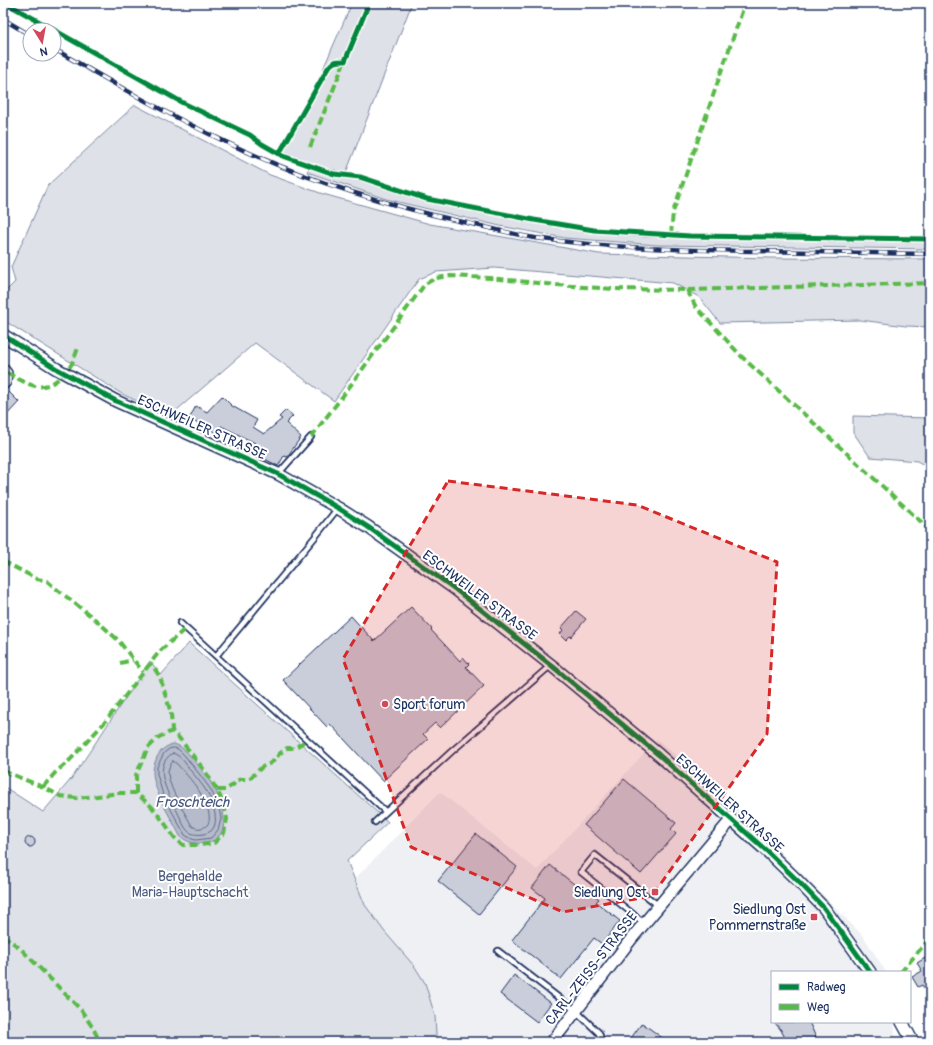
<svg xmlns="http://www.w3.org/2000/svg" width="933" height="1045" viewBox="0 0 933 1045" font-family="Pangolin,sans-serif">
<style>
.built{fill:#eff0f4}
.green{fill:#dee1e7;stroke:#7c88a2}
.water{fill:#b5bbca;stroke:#77839f}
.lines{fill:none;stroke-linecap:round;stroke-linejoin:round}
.shore{stroke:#596789;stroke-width:1}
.building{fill:#caceda;stroke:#1b2f5e}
.service-casing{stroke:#1b2f5e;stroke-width:8}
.minor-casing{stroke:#1b2f5e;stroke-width:12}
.tertiary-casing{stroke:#1b2f5e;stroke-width:14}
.service{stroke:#fff;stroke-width:4.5}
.minor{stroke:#fff;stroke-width:9}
.tertiary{stroke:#fff;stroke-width:11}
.rail-casing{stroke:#1b2f5e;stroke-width:4.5}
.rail{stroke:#fff;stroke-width:3;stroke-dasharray:9;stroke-linecap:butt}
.quiet{stroke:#58b947;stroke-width:4;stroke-dasharray:8 4;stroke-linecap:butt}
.cycleway-casing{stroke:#fff;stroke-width:8}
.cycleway{stroke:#00873e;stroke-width:5}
.marked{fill:#d62828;fill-opacity:0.2;stroke:#d62828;stroke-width:3;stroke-dasharray:8 5;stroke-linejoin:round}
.poi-dot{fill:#d1495b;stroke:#fff;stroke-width:1.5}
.labels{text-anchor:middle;stroke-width:4;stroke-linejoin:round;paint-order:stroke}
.street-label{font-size:14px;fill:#1b2f5e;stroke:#fff}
.poi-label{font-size:14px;fill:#1b2f5e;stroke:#fff;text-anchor:end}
.park-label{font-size:14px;fill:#4c5c80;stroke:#fff}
.water-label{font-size:15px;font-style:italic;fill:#49597e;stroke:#fff}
</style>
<rect width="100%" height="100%" fill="#fff"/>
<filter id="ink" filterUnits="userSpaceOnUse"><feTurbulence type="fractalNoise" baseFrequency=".025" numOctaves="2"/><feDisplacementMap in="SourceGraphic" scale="8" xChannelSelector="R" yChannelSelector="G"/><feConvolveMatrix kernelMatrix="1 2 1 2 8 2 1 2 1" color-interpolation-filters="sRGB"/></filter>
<g filter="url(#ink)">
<path class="built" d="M 657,739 L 742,813 L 864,937 L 886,972 L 772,972 L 772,1022 L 894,1022 L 896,1042 L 430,1042 L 338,896 L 440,792 L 537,870 Z"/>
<path class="green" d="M 352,3 L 412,3 L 346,173 L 276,155 L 301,119 Z
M 135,105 L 270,175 L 323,194 L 430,224 L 599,254 L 771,258 L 930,259 L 930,327 L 906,326 L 860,320 L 720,323 L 699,297 L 673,283 L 494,268 L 436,272 L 419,279 L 334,401 L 255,343 L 170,416 L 122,394 L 3,320 L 3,294 L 15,282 L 11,267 L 48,185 Z
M 309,168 L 332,176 L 358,179 L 434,203 L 538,223 L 590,232 L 645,237 L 712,239 L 930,241 L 930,249 L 658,245 L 565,238 L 500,226 L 386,199 L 307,172 Z
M 853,416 L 930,418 L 930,468 L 917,461 L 870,457 L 853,432 Z
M 189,643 L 388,822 L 347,861 L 365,905 L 384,931 L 415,967 L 425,983 L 435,1016 L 436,1034 L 436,1042 L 3,1042 L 3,786 L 43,812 L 72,778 L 150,661 L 161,675 Z"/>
<path class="water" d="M 174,744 C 185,747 191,757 199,766 C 204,773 211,781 215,789 C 224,806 233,838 206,843 C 196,844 188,843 180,836 C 172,819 153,791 153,772 C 153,767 155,762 157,757 C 161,750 165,746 174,744 Z"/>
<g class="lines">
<path class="shore" d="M 174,748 L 178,749 L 185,756 L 200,775 L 211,790 L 219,807 L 221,819 L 218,830 L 211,838 L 196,840 L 192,839 L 185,835 L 163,795 L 157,774 L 157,767 L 164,753 L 169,749 Z
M 173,753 C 181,756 186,764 190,770 C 196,777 202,784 207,792 C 212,801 220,821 212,830 C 207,835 195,836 189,832 C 184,828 181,819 178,813 C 170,797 150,766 173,753 Z
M 173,761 L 177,764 C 186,774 196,785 202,796 C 207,805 216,826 201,828 C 197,829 196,828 192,826 C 185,813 168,787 168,772 C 168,768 171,764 173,761 Z"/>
</g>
<path class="building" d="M 9,392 L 19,402 L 3,419 L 3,399 Z
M 222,396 L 232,406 L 257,420 L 253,427 L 264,434 L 282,419 L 279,417 L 286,410 L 293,416 L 286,423 L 301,437 L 287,457 L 284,456 L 278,466 L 250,451 L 255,443 L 221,426 L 217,433 L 189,419 L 196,406 L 207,412 Z
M 411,607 L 432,629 L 431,630 L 460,661 L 463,657 L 469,664 L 466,667 L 484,686 L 440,728 L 435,723 L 423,734 L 428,739 L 383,781 L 330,724 L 327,727 L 283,680 L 351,616 L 374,641 Z
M 576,611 L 586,619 L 571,637 L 570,636 L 566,640 L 560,634 L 563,630 L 561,628 Z
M 624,779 L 676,823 L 671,829 L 676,834 L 641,874 L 584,825 Z
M 476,834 L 517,867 L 479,914 L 438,881 Z
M25 842a5 5 0 1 1 10 0a5 5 0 1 1-10 0Z
M 550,865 L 589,896 L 592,893 L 599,899 L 596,902 L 620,921 L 602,944 L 594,938 L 561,979 L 512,940 L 545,898 L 532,888 Z
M 925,958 L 930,966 L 930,999 L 922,985 L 918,987 L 912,977 L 922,971 L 917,963 Z
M 514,975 L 551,1003 L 537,1022 L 500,994 Z
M 774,1022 L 809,1022 L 818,1042 L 787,1042 L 781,1030 Z
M 642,1023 L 653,1031 L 668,1042 L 636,1042 L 631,1038 Z"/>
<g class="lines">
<g class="service-casing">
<path id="service" d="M 278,474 L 311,437
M 180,623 L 386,812
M 216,656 L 315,537 L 338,508
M 375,822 L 451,752 L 550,666
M 644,923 L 581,872 L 595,855 L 659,906
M 498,951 L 576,1011 L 599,1033 L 602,1042"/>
</g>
<g class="minor-casing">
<path id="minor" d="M 3,368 L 7,373 L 6,382 L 3,385"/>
</g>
<g class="tertiary-casing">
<path id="tertiary" d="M 3,335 L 57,369 L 116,401 L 278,474 L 338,508 L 368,527 L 455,589 L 551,665 L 659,755 L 769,853 L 798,881 L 824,908 L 870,972
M 902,1022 L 913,1042
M 552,1042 L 632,938 L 731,820"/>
</g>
<use href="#service" class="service"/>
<use href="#minor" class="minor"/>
<use href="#tertiary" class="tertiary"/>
<g class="rail-casing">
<path id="rail" d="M 3,19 L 30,35
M 54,49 C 111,82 168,115 228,143 C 303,179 382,204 463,222 C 487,227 511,234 535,238 C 608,248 681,250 755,251 C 813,252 872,253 930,254"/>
</g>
<use href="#rail" class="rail"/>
<path class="quiet" d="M 310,147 L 346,58
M 671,235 L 673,212 L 745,3
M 687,290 L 696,307 L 742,357 L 930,530
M 7,373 C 16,377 26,384 35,386 C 50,389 64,376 71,365 C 74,360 76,353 78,348
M 311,437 L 342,397 L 425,284 L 436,278 L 450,276 L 490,278 L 557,285 L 613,289 L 687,290 L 930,283
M 3,561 L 37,579 L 47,581 L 54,587 L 96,620 L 118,640 L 143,672
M 120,663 L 133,660
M 3,771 L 43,787 L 60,796 L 76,798 L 97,796 L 119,793 L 136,793 L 152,807 L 166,825 L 174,837 L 183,845 L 201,845 L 214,843 L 224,833 L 227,819 L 224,805 L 217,790 L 205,771 L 179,738 L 172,731 L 171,713 L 160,677 L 153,666 L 150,663
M 43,787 L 55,773 L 70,760 L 105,722 L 159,652 L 186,628
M 217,790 L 225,790 L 233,785 L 236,781 L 241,779 L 249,779 L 262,767 L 269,764 L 275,760 L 279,754 L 287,748 L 294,748 L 307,740
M 136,793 L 136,775 L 148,748 L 159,737 L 172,731
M 3,935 L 21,949 L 81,1010 L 93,1028 L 100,1042
M 901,972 L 930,938
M 3,1012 L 4,1022 L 3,1024"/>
<g class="cycleway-casing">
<path id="cycleway" d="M 6,3 L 54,30
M 54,30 L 183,103 L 250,135 L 262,144 L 283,156 L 334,174 L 360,177 L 427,199 L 534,220 L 594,230 L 690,236 L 930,239
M 279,154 L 328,68 C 333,61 336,61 345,61 L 369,3
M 3,335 L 57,369 L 116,401 L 278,474 L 338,508 L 368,527 L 455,589 L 551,665 L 659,755 L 769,853 L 798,881 L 824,908 L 870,972"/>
</g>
<use href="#cycleway" class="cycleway"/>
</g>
</g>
<path class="marked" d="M 448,481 L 637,505 L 777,562 L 767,734 L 652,896 L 563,912 L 411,847 L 343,659 Z"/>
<g class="poi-dot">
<circle cx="385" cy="704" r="4"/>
<rect x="651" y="888" width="8" height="8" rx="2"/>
<rect x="810" y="913" width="8" height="8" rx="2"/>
</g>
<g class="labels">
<g class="street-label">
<text transform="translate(202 427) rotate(24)" y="5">ESCHWEILER STRASSE</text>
<text transform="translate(480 595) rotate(37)" y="5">ESCHWEILER STRASSE</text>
<text transform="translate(730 803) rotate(42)" y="5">ESCHWEILER STRASSE</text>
<text transform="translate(591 968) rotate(-52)" y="5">CARL-ZEISS-STRASSE</text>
</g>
<g class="poi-label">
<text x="393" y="709" text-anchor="start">Sport forum</text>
<text x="647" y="897">Siedlung Ost</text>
<text x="806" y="914">Siedlung Ost<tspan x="806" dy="16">Pommernstraße</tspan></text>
</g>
<g class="park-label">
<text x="190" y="881">Bergehalde<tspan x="190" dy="16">Maria-Hauptschacht</tspan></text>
</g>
<g class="water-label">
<text x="192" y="807">Froschteich</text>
</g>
</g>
<rect width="933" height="1045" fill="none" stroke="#fff" stroke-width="16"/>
<rect x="8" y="8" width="917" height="1029" fill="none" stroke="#1b2f5e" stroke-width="1.5" filter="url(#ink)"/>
<rect x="771" y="971" width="140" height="52" fill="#ffffff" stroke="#a4acbf"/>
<rect x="779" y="984" width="20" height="6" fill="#00873e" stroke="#a4acbf"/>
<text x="807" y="991" font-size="12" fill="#1b2f5e">Radweg</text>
<rect x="779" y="1004" width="20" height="6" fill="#58b947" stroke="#a4acbf"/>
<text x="807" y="1011" font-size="12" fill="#1b2f5e">Weg</text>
<g transform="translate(42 42) rotate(169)"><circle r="19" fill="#ffffff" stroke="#a4acbf"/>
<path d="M0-3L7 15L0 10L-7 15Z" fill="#d1495b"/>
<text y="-6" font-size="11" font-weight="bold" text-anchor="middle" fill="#1b2f5e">N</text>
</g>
</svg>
